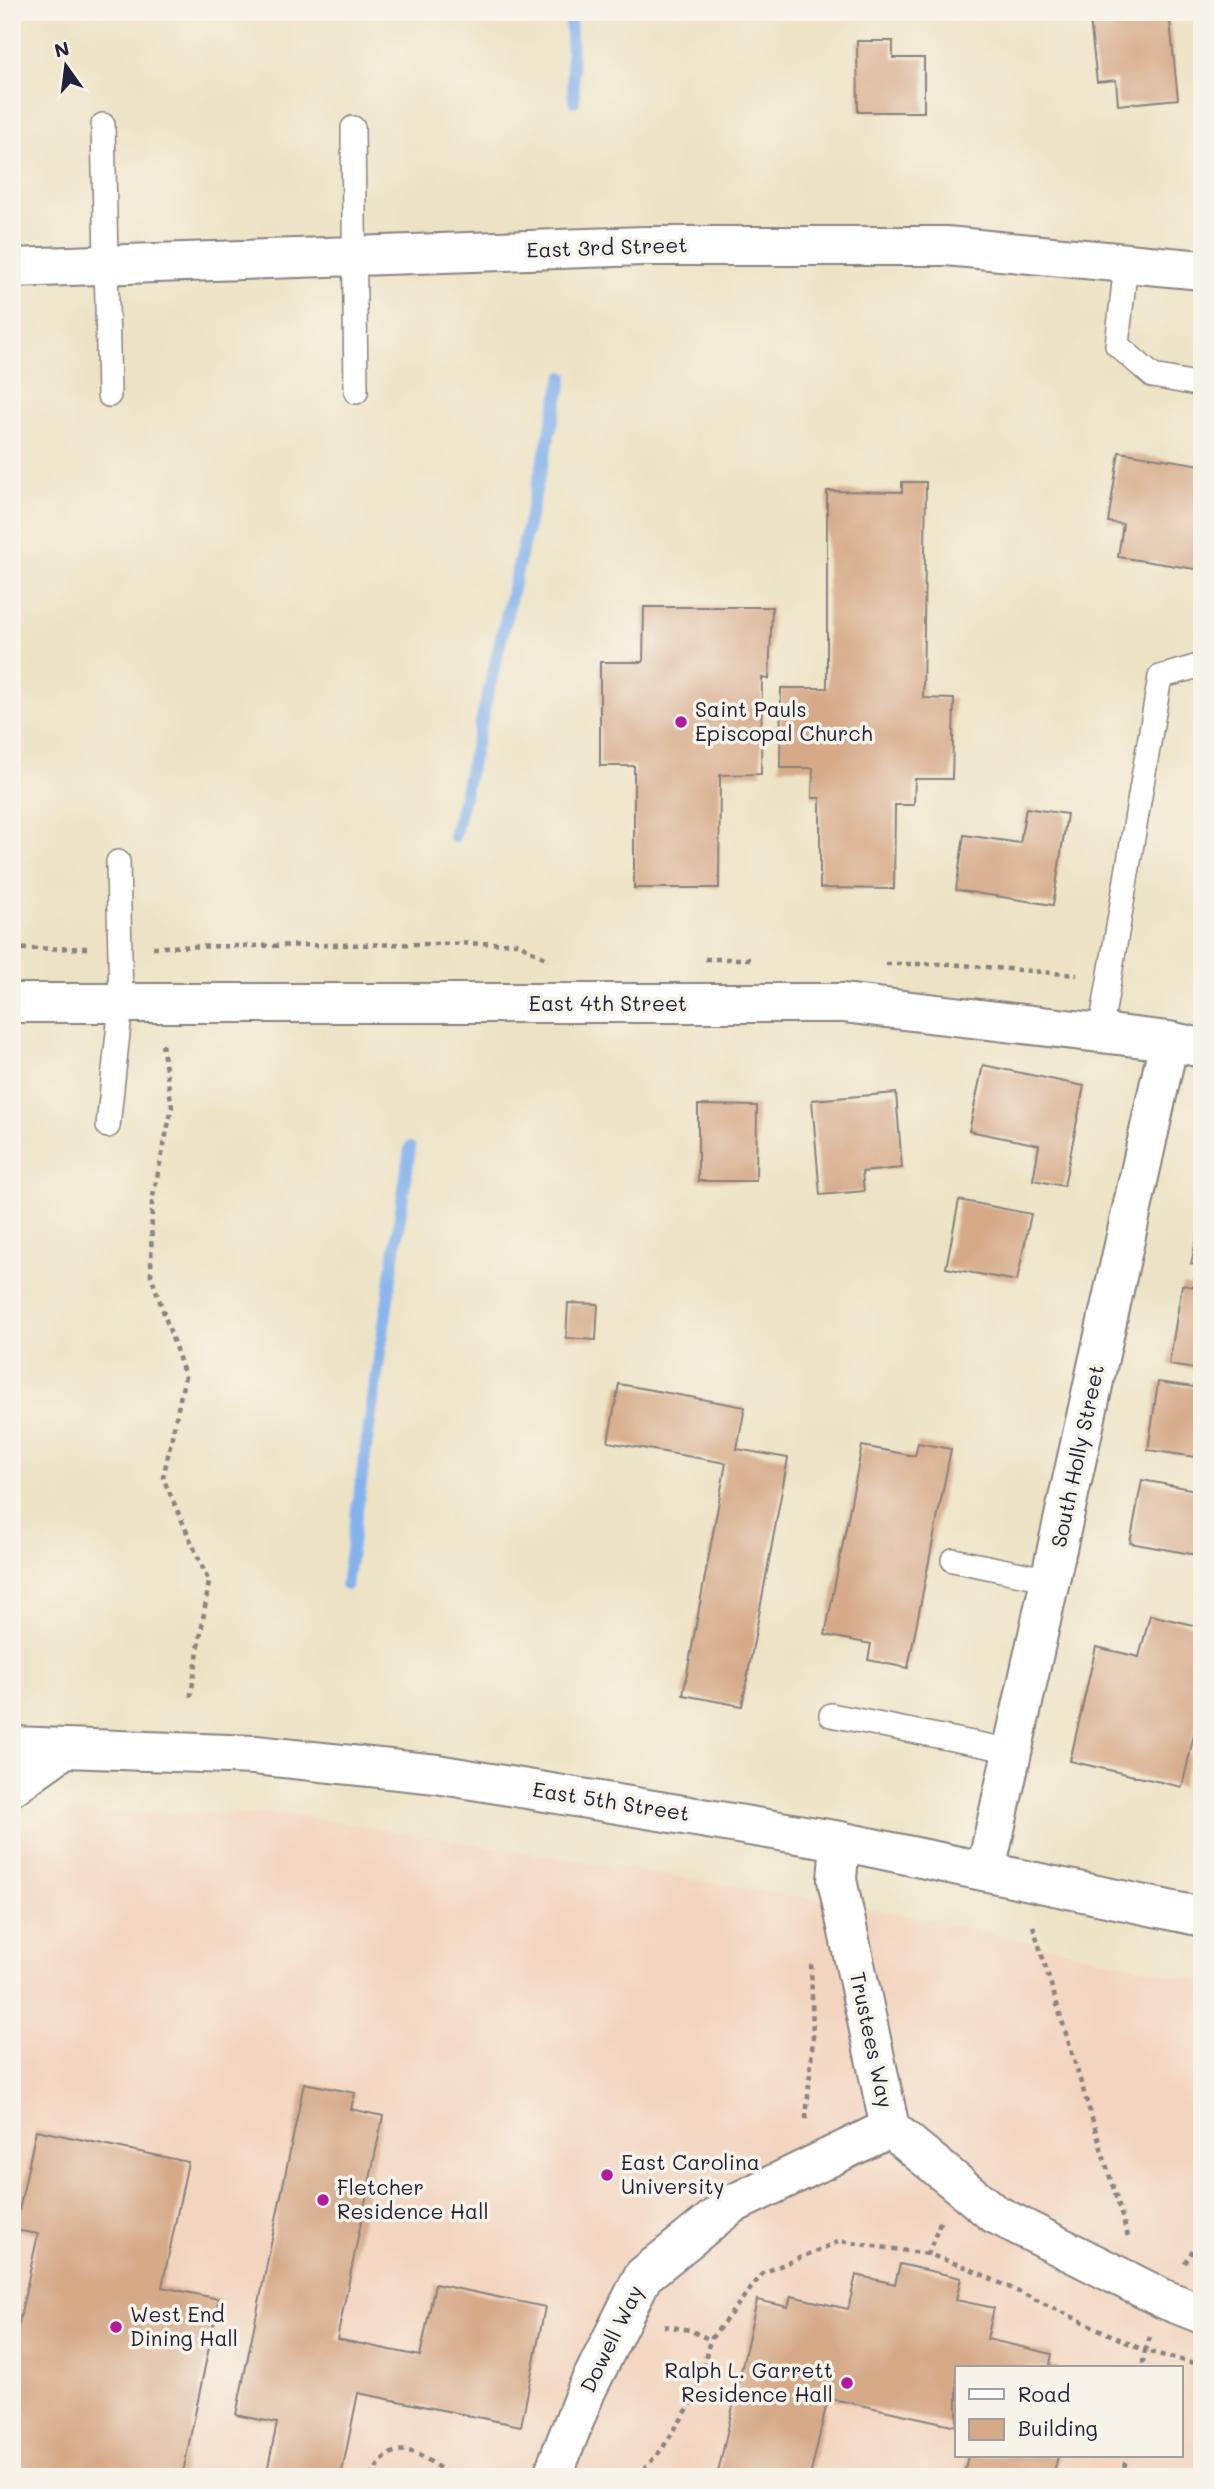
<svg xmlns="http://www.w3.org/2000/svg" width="1214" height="2489" viewBox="0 0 1214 2489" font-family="Mali,sans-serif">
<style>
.built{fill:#f3d4be;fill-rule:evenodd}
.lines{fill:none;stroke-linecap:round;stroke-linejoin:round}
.stream{stroke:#83b2ee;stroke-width:12}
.building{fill:#d6a987}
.service-casing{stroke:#888280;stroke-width:26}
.minor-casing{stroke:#888280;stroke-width:42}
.secondary-casing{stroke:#888280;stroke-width:42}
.path{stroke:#888280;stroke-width:4.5;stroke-dasharray:5 5;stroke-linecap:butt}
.service{stroke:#fff;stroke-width:23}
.minor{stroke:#fff;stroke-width:38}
.secondary{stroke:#fff;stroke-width:38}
.poi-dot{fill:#b5179e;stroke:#f7f3e8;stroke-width:2.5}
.labels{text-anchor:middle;stroke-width:7;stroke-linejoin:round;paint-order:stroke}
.street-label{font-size:21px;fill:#22223b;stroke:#f7f3e8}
.poi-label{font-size:21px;fill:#22223b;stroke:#f7f3e8;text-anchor:start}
</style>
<rect width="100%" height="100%" fill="#f7f3e8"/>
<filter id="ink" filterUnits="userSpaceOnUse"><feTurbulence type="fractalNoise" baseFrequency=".0143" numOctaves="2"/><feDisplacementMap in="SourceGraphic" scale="14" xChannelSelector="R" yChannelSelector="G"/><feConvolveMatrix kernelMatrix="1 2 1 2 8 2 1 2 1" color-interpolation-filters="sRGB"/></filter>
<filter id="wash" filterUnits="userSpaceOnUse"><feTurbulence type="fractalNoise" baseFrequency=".00686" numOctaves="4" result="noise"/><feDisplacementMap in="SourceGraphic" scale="28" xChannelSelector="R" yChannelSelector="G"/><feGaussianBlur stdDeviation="1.57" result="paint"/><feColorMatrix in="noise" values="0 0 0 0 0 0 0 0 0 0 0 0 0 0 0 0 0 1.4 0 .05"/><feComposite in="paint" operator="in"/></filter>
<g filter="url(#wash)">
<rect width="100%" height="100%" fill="#ede3c4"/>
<path class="built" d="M 69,1813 L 288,1814 L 893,1912 L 1202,1981 L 1202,2477 L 12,2477 L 12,1834 L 39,1821 ZM 957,2368 L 1181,2368 L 1181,2456 L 957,2456 Z"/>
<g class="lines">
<path class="stream" d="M 570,12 L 574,101
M 454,837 L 563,377
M 346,1585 L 410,1148"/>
</g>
<g id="blocks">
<path class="building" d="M 1089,12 L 1169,12 L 1178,99 L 1118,105 L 1116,80 L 1097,82 Z
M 857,41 L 893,41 L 893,58 L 924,58 L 924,112 L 858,112 Z
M 1119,452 L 1202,465 L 1202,570 L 1118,557 L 1123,524 L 1108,522 Z
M 902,482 L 926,482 L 923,698 L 954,699 L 952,779 L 915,779 L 914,805 L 895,805 L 894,889 L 820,888 L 820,798 L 812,798 L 813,768 L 780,768 L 781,688 L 827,688 L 827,491 L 902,492 Z
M 644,607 L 772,607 L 769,679 L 762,678 L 761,774 L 720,775 L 719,888 L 634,888 L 634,766 L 600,766 L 600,662 L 643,662 Z
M 1026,808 L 1067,814 L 1053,905 L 956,890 L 964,835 L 1020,843 Z
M 983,1065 L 1084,1086 L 1064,1186 L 1033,1180 L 1039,1145 L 969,1131 Z
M 896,1093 L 902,1168 L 862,1172 L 864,1191 L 820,1195 L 812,1100 Z
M 698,1105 L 757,1106 L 756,1181 L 698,1181 Z
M 959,1200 L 1031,1214 L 1017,1281 L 946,1268 Z
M 1201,1220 L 1202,1220 L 1202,1266 L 1191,1264 Z
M 1182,1285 L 1202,1288 L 1202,1370 L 1169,1365 Z
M 568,1303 L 598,1304 L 596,1340 L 566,1338 Z
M 1158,1382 L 1202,1388 L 1202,1458 L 1148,1450 Z
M 619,1384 L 745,1407 L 737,1449 L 788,1458 L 742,1706 L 683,1695 L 726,1463 L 608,1442 Z
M 918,1443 L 951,1449 L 908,1668 L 868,1660 L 871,1644 L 825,1635 L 862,1446 L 915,1456 Z
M 1142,1480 L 1202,1491 L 1202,1556 L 1130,1543 Z
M 1150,1615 L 1202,1627 L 1202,1700 L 1182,1787 L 1070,1761 L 1096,1647 L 1139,1657 Z
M 304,2083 L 355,2093 L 351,2109 L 383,2116 L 337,2339 L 420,2356 L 435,2284 L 545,2307 L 521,2426 L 358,2393 L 341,2477 L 266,2477 L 277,2423 L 236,2415 Z
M 36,2130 L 188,2162 L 162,2287 L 219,2299 L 182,2477 L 12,2477 L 12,2355 L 38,2234 L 15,2230 Z
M 900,2264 L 961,2278 L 956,2300 L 994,2308 L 987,2339 L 1052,2354 L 1050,2365 L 1060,2368 L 957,2368 L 957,2426 L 828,2398 L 810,2477 L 717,2477 L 757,2300 L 788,2307 L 791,2296 L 848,2309 L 856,2275 L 895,2284 Z
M 968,2456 L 1058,2456 L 1053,2477 L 963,2477 Z"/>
</g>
</g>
<g filter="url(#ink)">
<use href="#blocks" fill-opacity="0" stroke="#888280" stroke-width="2"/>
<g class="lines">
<g class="service-casing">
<path id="service" d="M 103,125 L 109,395
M 353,128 L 356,392
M 1126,264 L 1117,345 L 1153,376 L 1202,385
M 1100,1034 L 1160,677 L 1202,665
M 108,1126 L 121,1005 L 118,862
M 953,1560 L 1051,1580
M 831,1715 L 1013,1751"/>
</g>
<g class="minor-casing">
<path id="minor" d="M 12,268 L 644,246 L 946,246 L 1202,270
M 12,1003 L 843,1003 L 1169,1041 L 1202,1048
M 840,1841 L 837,1880 L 890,2128 L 993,2213 L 1164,2299 L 1202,2314
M 986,1870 L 1169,1041
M 552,2477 L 586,2391 L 643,2276 L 731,2205 L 890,2128"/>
</g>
<g class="secondary-casing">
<path id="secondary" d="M 12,1746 L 255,1755 L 437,1774 L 840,1841 L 1202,1917
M 12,1786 L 65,1748"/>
</g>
<path class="path" d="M 153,947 L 517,943 L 549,960
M 12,949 L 88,948
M 705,959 L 755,959
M 886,964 L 950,964 L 1077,975
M 162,1044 L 172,1107 L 152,1201 L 151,1275 L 185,1376 L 163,1478 L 209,1582 L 190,1701
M 1033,1926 L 1128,2236
M 806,2119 L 813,2037 L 811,1962
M 940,2222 L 928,2254 L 968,2268 L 1145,2351 L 1142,2368
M 1185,2263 L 1196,2245 L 1202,2247
M 664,2326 L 690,2330 L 710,2340
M 1150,2337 L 1145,2351 L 1202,2365
M 371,2477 C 396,2431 419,2454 452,2477
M 637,2477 L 662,2449 L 696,2396 L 710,2340 L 763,2273 L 840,2241 L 928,2254
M 1123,2477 L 1126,2456"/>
<use href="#service" class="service"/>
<use href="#minor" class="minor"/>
<use href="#secondary" class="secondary"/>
</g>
</g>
<g class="poi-dot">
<circle cx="681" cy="722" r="7"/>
<circle cx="607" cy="2175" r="7"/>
<circle cx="323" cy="2200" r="7"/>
<circle cx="116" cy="2327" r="7"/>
<circle cx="847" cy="2383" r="7"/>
</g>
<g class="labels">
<g class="street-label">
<text transform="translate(607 248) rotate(-2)" y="7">East 3rd Street</text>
<text x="608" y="1011">East 4th Street</text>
<text transform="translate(1078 1456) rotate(-78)" y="7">South Holly Street</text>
<text transform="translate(611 1802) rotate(9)" y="7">East 5th Street</text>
<text transform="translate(871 2040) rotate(78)" y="7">Trustees Way</text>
<text transform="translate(612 2339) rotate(-64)" y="7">Dowell Way</text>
</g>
<g class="poi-label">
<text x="695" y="717">Saint Pauls<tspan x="695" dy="24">Episcopal Church</tspan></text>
<text x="621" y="2170">East Carolina<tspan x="621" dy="24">University</tspan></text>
<text x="337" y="2195">Fletcher<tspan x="337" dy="24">Residence Hall</tspan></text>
<text x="130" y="2322">West End<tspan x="130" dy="24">Dining Hall</tspan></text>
<text x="833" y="2378" text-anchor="end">Ralph L. Garrett<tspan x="833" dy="24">Residence Hall</tspan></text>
</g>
</g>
<rect width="1214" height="2489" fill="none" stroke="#f7f3e8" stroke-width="42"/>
<rect x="955" y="2366" width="228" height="91" fill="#f7f3e8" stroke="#a29fa3" stroke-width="2"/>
<rect x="969" y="2389" width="35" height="10" fill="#ffffff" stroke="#a29fa3" stroke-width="2"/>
<text x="1018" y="2402" font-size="21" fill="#22223b">Road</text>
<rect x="969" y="2419" width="35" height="21" fill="#d6a987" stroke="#a29fa3" stroke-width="2"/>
<text x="1018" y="2436" font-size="21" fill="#22223b">Building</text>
<g transform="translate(66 66) rotate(346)" stroke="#f7f3e8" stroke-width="5" paint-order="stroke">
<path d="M0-5L12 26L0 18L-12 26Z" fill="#22223b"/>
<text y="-10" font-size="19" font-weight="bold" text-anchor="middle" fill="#22223b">N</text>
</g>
</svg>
